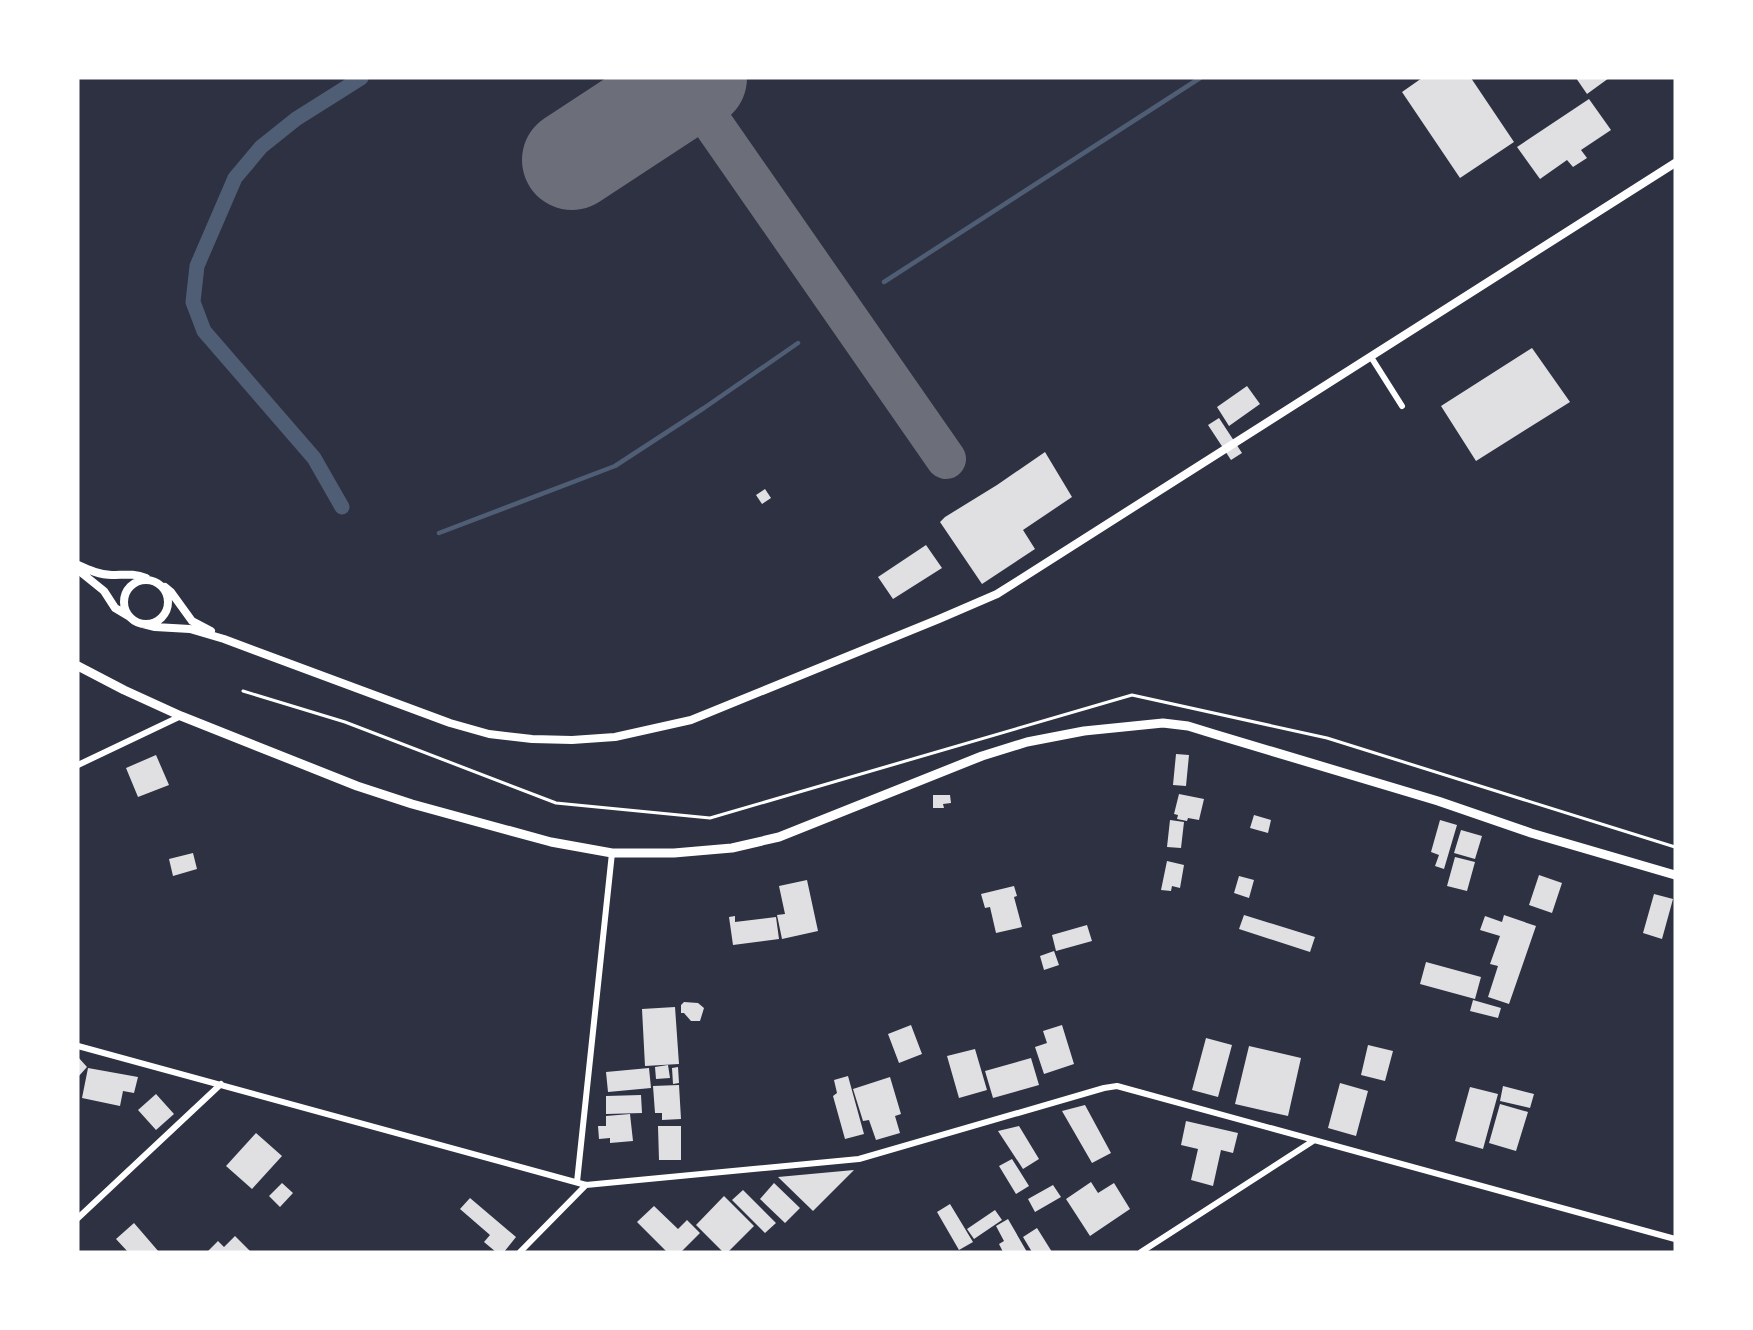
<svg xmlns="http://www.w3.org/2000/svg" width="1753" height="1330" viewBox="0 0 1753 1330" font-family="Manrope,sans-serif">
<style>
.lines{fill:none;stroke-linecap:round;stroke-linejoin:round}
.stream{stroke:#4f5d75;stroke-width:4.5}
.canal{stroke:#4f5d75;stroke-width:15}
.taxiway{stroke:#6c6f7a;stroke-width:40}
.runway{stroke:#6c6f7a;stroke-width:100}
.building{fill:#e0e0e3}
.service{stroke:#fff;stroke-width:3}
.minor{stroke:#fff;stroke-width:6}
.tertiary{stroke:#fff;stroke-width:8}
.secondary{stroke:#fff;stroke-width:9}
</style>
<rect width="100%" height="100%" fill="#2d3142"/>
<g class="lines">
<path class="stream" d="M 884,282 L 1200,78
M 439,533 L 615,466 L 704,408 L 798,343"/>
<path class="canal" d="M 342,507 L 314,458 L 204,331 L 193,302 L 197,266 L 235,178 L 261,147 L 296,119 L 361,78"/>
<path class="taxiway" d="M 686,85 L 946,459"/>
<path class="runway" d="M 572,160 L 697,78"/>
</g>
<path class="building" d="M 1422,78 L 1471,78 L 1514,142 L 1460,178 L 1402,92 Z
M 1576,78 L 1609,78 L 1587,94 Z
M 1589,99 L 1611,130 L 1581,150 L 1587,158 L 1573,167 L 1567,160 L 1540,179 L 1517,147 Z
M 1532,348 L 1570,402 L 1476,461 L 1441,406 Z
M 1247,386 L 1260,404 L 1229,426 L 1217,407 Z
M 1219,418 L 1242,453 L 1231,460 L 1208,425 Z
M 1045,452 L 1072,497 L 1023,530 L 1035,549 L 982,584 L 940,522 L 945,517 L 997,485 Z
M 765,489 L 771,498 L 762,504 L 756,495 Z
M 926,545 L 942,568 L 893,599 L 878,577 Z
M 1176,754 L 1189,755 L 1186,786 L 1173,785 Z
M 156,755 L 169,785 L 138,797 L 126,768 Z
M 1179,794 L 1204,799 L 1199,820 L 1188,818 L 1187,821 L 1177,819 L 1178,815 L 1174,814 Z
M 933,795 L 950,795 L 951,803 L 943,804 L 944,808 L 933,808 Z
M 1254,815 L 1271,820 L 1268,833 L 1250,828 Z
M 1170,820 L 1184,822 L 1181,848 L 1167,847 Z
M 1440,820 L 1457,825 L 1444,869 L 1435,866 L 1439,855 L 1431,852 Z
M 1461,830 L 1482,836 L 1475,859 L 1454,853 Z
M 193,853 L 197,869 L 173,876 L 169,859 Z
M 1455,857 L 1475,862 L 1467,891 L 1447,886 Z
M 1167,861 L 1184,865 L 1180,888 L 1172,886 L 1171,891 L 1161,890 Z
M 1539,875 L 1562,883 L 1552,913 L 1529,905 Z
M 1239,876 L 1254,880 L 1249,898 L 1234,893 Z
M 807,880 L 818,931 L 782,939 L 777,915 L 785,914 L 779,886 Z
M 1014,886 L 1017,896 L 1014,897 L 1022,927 L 996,933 L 990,907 L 985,908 L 981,894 Z
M 1654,894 L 1673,899 L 1662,939 L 1643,933 Z
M 1244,915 L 1315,937 L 1310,952 L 1239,929 Z
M 1504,915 L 1536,926 L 1509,1004 L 1488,997 L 1498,966 L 1490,964 L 1500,936 L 1480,930 L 1485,916 L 1502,922 Z
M 735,916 L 735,922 L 776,917 L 779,939 L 733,945 L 729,917 Z
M 1087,925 L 1092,941 L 1056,951 L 1052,935 Z
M 1054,951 L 1059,965 L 1044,970 L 1040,956 Z
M 1426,962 L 1481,977 L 1475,999 L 1420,984 Z
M 1473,1000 L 1501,1008 L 1498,1018 L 1470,1011 Z
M 684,1002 L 698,1003 L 704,1008 L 700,1021 L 691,1021 L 684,1013 L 681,1013 L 681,1005 Z
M 675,1007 L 679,1064 L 645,1066 L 642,1009 Z
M 911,1025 L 922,1054 L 899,1063 L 888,1034 Z
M 1062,1025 L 1074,1064 L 1044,1074 L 1035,1047 L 1047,1043 L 1043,1031 Z
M 1206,1038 L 1232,1045 L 1218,1097 L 1192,1090 Z
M 1368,1045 L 1393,1051 L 1385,1081 L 1361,1075 Z
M 1249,1046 L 1301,1058 L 1288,1116 L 1235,1104 Z
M 975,1049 L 987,1090 L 959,1098 L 947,1056 Z
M 78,1057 L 87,1067 L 78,1077 Z
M 1031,1058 L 1039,1085 L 993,1098 L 985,1071 Z
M 668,1065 L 670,1078 L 656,1079 L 655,1067 Z
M 678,1067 L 679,1083 L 673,1084 L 672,1068 Z
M 88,1068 L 138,1077 L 134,1093 L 123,1091 L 120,1106 L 82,1098 Z
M 649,1068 L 651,1088 L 608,1092 L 606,1072 Z
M 848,1076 L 864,1134 L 845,1139 L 833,1096 L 837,1093 L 834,1080 Z
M 890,1077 L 901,1114 L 895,1116 L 900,1133 L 876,1140 L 869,1120 L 863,1121 L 853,1089 Z
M 1340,1083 L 1368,1091 L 1356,1136 L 1328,1128 Z
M 679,1085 L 681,1119 L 662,1120 L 662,1113 L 655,1113 L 653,1086 Z
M 1503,1086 L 1534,1094 L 1530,1108 L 1500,1101 Z
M 1470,1087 L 1498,1094 L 1483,1149 L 1455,1141 Z
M 156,1094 L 174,1114 L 156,1130 L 138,1110 Z
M 641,1095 L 642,1113 L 606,1114 L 606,1096 Z
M 1500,1104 L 1528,1112 L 1516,1151 L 1489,1143 Z
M 1085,1105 L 1111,1153 L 1092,1163 L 1062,1111 Z
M 630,1114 L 633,1141 L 610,1143 L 610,1138 L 599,1139 L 598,1126 L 606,1126 L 606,1116 Z
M 1186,1121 L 1238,1133 L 1233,1153 L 1221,1150 L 1213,1186 L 1191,1180 L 1198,1149 L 1181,1145 Z
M 658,1126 L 681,1126 L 681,1160 L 659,1160 Z
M 1019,1126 L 1039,1159 L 1023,1169 L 998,1131 Z
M 256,1133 L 282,1156 L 252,1189 L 226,1166 Z
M 1012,1159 L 1029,1186 L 1016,1194 L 999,1166 Z
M 854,1170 L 813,1211 L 778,1177 Z
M 1091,1182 L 1098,1193 L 1114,1183 L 1130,1209 L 1090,1236 L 1066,1199 Z
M 282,1183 L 293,1193 L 280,1207 L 269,1196 Z
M 774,1183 L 800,1208 L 785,1223 L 760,1199 Z
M 1053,1185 L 1061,1197 L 1035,1212 L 1028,1199 Z
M 743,1190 L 776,1223 L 765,1233 L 732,1200 Z
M 724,1196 L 754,1226 L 728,1252 L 723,1252 L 696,1225 Z
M 470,1198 L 516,1237 L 504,1252 L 496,1252 L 484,1242 L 490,1235 L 460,1209 Z
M 950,1204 L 973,1242 L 959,1250 L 937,1212 Z
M 654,1206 L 678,1229 L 687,1220 L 700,1233 L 681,1252 L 667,1252 L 637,1222 Z
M 995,1210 L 1002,1220 L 974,1239 L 967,1229 Z
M 1008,1219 L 1027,1252 L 1003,1252 L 999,1244 L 1004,1241 L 996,1226 Z
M 134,1223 L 159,1252 L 128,1252 L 116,1239 Z
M 1037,1228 L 1052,1252 L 1032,1252 L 1023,1237 Z
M 235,1236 L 251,1252 L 207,1252 L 218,1241 L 224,1247 Z"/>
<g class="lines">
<path class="service" d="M 243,691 L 345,722 L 556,803 L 710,818 L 1132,695 L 1327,738 L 1675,847"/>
<path class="minor" d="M 1371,357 L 1402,406
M 78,765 L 181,716
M 78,1046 L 586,1185 L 859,1159 L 1104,1088 L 1117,1086 L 1675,1239
M 577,1182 L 612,853
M 78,1218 L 221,1084
M 520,1252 L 586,1185
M 1141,1252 L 1313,1141"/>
<path class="tertiary" d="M 78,565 C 89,570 100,575 112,575 C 124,575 134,573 146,578
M 78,570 L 104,591 L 115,608 L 130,617
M124 602a22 22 0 1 1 44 0a22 22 0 1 1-44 0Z
M 165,587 L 171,592 L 192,621 L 211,631
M 143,624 L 155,627 L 190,629 L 224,639 L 450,723 L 489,734 L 532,739 L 572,740 L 615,737 L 691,720 L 939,619 L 997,594 L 1675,163"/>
<path class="secondary" d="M 78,666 L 124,690 L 181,716 L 357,786 L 412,804 L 551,842 L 612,853 L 674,853 L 732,848 L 779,837 L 982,756 L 1027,742 L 1084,731 L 1163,723 L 1188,726 L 1214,734 L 1438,801 L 1531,833 L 1675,875"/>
</g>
<rect width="1753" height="1330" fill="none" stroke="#ffffff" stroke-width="159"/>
</svg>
